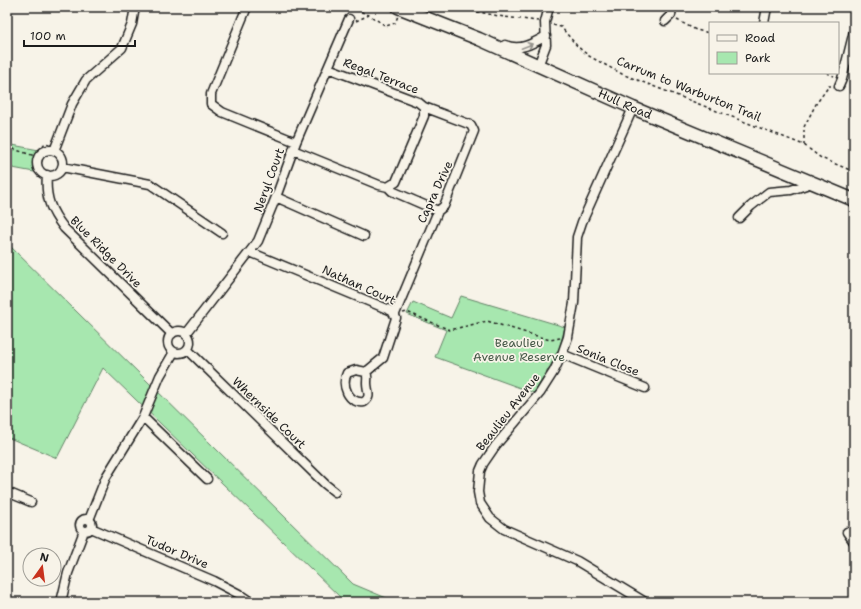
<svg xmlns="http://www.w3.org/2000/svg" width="861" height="609" viewBox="0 0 861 609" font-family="'Shantell Sans',sans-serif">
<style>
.green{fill:#a7e7af;stroke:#628266}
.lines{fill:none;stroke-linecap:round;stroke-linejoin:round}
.minor-casing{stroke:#1c1c1c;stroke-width:11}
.secondary-casing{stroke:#1c1c1c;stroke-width:15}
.path{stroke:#1c1c1c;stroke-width:1.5;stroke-dasharray:3 3;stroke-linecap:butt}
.minor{stroke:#f7f3e8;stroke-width:8}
.secondary{stroke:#f7f3e8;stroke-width:12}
.oneway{stroke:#94928c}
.labels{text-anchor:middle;stroke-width:3.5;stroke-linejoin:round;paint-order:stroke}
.street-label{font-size:12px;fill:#1c1c1c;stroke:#f7f3e8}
.park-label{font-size:12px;fill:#465948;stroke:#f7f3e8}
</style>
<rect width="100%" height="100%" fill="#f7f3e8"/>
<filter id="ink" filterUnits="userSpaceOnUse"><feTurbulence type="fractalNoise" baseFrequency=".025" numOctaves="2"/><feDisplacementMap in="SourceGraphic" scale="8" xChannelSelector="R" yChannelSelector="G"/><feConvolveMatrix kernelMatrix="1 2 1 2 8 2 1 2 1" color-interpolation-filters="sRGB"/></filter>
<g filter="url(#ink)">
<path class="green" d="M 7,144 L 39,150 L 33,160 L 34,172 L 7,167 Z
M 7,243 L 353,584 L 396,602 L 349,602 L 342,599 L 103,368 L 57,458 L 7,437 Z
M 461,296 L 565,327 L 560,347 L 555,358 L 534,393 L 435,357 L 446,330 L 407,314 L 413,302 L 451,318 Z"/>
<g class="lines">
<g class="minor-casing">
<path id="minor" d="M 247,7 L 211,94 L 211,104 L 222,112 L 296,142
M 665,21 L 671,15 L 672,7
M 764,23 L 767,7
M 505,45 C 520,51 532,44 546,36
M 538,66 L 546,45 L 545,22 L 549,7
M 839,86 L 842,79 L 854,31
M 633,108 L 582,222 L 577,237 L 574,303 L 568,337 L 562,354 L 554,371 L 540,393 L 496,445 L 483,464 L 480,471 L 478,492 L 480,503 L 490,518 L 504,529 L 577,561 L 645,602
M 293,150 L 379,185 L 388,187 L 396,182 L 424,116 L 424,107 L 418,102 L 328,68
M37 163a13 13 0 1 1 26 0a13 13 0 1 1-26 0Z
M 54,151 L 72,104 L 86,80 L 122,48 L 132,24 L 135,7
M 62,167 L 150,184 L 222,233
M 47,175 C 45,198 51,211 64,228 L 172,334
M 388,187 L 392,191 L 438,211
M 276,197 L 364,236
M 739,218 L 751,206 L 769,192 L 791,190 L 812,183
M 250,252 L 392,311 L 396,318 L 383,358 L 366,372
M 395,314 L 438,211 L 444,206 L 474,131 L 471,125 L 466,123 L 424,107
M168 342a11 11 0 1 1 22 0a11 11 0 1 1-22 0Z
M 186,334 L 258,241 L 276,197 L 296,142 L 349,19
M 188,350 L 325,484 L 335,492
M 562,354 L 645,388
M 356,370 L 366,372 C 368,376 367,378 367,383 C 367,391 372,397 364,402 C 348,404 341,385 347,373 Z
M 143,417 L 207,479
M 7,492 L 31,502
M80 525a6 6 0 1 1 12 0a6 6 0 1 1-12 0Z
M 89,520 L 106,477 L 143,417 L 160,376 L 174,352
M 91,528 L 214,581 L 239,594 L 251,602
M 847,532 L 854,542
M 61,602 L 68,573 L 84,531"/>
</g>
<g class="secondary-casing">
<g id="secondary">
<path id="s1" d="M 398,7 L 479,39 L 633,108 L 854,200"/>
</g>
</g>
<path class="path" d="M 350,7 L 369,15 L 386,26 L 395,23 L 398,16
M 453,7 L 504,17 L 538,21
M 677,20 L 696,30 L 710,33
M 356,21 L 369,15
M 553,25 L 561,27 L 578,47 L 589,56 L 622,74 L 804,145 L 821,158 L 850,170 L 854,171
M 827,73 L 834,76
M 804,145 L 804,127 L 816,104 L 829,86 L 831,86
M 7,147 L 35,156 L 45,143 L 49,144
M 403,313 L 407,312 L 450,330 L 487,321 L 550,340 L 560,338"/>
<use href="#minor" class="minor"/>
<use href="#secondary" class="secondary"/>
</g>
<defs><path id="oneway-shaft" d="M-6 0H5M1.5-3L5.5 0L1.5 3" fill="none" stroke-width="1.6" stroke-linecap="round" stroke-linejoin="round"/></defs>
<use class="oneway" href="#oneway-shaft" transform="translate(527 46) rotate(-21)"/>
</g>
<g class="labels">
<g class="street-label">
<text transform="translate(381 76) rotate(21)" y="4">Regal Terrace</text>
<text transform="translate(689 89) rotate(22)" y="4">Carrum to Warburton Trail</text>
<text dy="4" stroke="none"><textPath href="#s1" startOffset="247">Hull Road</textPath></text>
<text transform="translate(269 180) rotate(-70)" y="4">Neryl Court</text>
<text transform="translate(435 192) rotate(-65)" y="4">Capra Drive</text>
<text transform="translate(106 252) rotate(45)" y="4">Blue Ridge Drive</text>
<text transform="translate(359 285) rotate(24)" y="4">Nathan Court</text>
<text transform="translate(608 360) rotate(22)" y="4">Sonia Close</text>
<text transform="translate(508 412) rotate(-52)" y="4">Beaulieu Avenue</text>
<text transform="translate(269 413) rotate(44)" y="4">Whernside Court</text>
<text transform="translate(177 552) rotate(23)" y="4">Tudor Drive</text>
</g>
<g class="park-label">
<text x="519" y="347">Beaulieu<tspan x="519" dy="14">Avenue Reserve</tspan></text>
</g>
</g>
<rect width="861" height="609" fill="none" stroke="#f7f3e8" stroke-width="24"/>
<rect x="12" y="12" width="837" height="585" fill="none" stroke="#1c1c1c" stroke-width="1.5" filter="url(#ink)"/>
<rect x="709" y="22" width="130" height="52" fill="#f7f3e8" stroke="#9f9d96"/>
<rect x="717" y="35" width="20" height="6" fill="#f7f3e8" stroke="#9f9d96"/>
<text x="745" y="42" font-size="12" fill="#1c1c1c">Road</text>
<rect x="717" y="52" width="20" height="12" fill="#a7e7af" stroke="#9f9d96"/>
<text x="745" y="62" font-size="12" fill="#1c1c1c">Park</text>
<g transform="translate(42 567) rotate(14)"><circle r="19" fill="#f7f3e8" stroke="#9f9d96"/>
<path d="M0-3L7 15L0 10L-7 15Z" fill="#c8321e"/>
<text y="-6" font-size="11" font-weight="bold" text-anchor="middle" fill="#1c1c1c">N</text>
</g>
<path d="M24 40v6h111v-6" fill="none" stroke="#1c1c1c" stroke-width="2"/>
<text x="30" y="40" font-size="12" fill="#1c1c1c" stroke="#f7f3e8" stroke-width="3" paint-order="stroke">100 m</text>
</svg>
